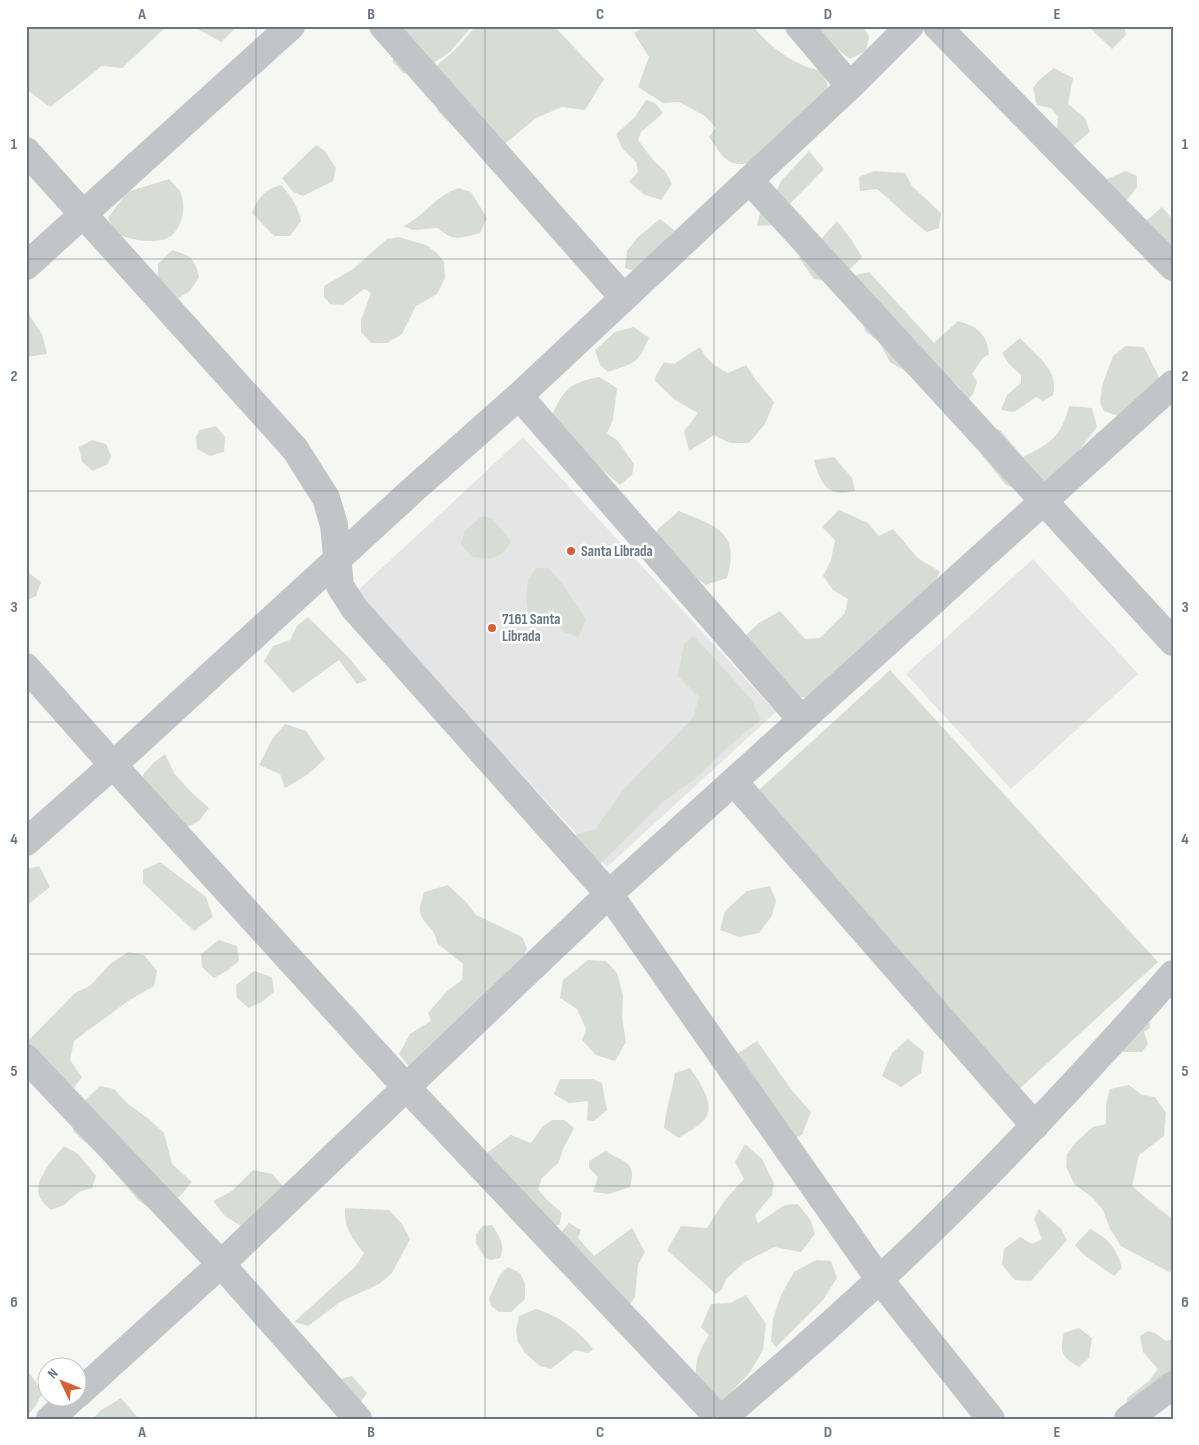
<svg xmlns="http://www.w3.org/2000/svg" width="1199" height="1445" viewBox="0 0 1199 1445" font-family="'Sofia Sans Condensed',sans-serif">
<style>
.built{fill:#e4e5e4}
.green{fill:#d7ddd4}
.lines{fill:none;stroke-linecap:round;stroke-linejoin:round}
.minor{stroke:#c1c5c8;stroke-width:28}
.grid{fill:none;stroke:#677582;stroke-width:1;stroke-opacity:0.55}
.poi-dot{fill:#d56034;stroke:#fff;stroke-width:2}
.labels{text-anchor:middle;stroke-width:5;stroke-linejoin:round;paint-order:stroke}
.poi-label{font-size:15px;font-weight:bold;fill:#677582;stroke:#fff;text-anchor:start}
.neatline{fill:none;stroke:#677582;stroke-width:2}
.grid-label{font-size:16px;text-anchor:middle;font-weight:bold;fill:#677582}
</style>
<rect width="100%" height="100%" fill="#f6f6f3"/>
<path class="built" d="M 523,437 L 776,712 L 607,867 L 355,593 Z
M 1033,559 L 1138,674 L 1011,789 L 906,674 Z"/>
<path class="green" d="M 26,26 L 167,26 L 122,68 L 102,66 L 50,107 L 26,89 Z
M 192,26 L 238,26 L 221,42 Z
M 407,26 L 472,26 L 450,52 L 414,76 L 403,73 L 393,62 L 393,50 L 395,38 L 406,30 Z
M 476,26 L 554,26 L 604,79 L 585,110 L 562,107 L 536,118 L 506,143 L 479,153 L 438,111 L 425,75 L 455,50 Z
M 646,26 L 753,26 C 770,48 794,65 821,71 L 827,82 L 829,103 L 751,163 C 726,168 722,155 709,137 L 716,128 L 705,116 L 679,102 L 663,103 L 638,87 L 649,57 L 634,33 Z
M 807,26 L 862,26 L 869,36 L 866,51 L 850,59 Z
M 1088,26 L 1124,26 L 1126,35 L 1112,49 Z
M 1054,68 L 1073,78 L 1068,104 L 1085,118 L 1090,132 L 1073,146 L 1056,142 L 1058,117 L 1051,108 L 1037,105 L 1033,88 L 1038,81 Z
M 646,100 L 655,103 L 663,113 L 641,132 L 638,140 L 653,160 L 665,171 L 672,184 L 661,200 L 645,195 L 629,182 L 638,172 L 636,162 L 622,148 L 616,134 L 635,117 Z
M 316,145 L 325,151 L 336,168 L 333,181 L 303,196 L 293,192 L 282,178 Z
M 809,151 L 824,169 L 785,209 L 774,225 L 757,226 L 760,213 L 774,197 L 781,181 Z
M 1094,166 L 1107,179 L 1126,171 L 1137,176 L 1137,187 L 1126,201 L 1081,173 Z
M 874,171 L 905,173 L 912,186 L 941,213 L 939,228 L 927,232 C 909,219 894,203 877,189 L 860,191 L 859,177 Z
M 169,179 C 173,184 179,188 181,194 C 187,210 181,236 162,240 C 145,243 131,239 116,234 L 108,218 L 127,192 Z
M 281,185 C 291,196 298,206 301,221 L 290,236 L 274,236 L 252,213 C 257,199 265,189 281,185 Z
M 459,188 L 471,192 L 487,218 L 480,233 C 461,238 453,242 438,228 L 413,230 L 403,226 C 424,217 433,197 459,188 Z
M 1162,207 L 1173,220 L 1173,245 L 1167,267 L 1148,262 L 1137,248 L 1135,233 L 1147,220 Z
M 660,219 L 674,230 L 679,240 L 639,273 L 625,268 L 627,251 L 638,237 Z
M 837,221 L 851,239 L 862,257 L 847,272 L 832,282 L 814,279 L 799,258 L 822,238 Z
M 398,237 L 426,245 L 437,253 L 444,262 L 445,278 L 437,294 L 416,306 L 402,334 L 387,343 L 371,343 L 361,332 L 361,320 L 371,293 L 364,289 L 343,305 L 330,304 L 324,297 L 324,286 L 353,269 L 387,239 Z
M 172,250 C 190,256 195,257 199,277 L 190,291 L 177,299 L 158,278 L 158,264 Z
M 869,272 L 934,343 L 958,321 C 977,326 987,334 989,354 L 982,359 L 972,374 L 977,382 L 973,394 L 966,403 L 954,400 L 961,389 L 948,377 L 928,385 L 890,362 L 879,342 L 865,331 L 851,276 Z
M 26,310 L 42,334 L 47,354 L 26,357 Z
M 634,327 L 649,338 C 636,366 636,362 608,372 L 600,365 L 595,350 L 615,332 Z
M 1020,338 C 1035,355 1060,370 1053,395 L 1043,401 L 1036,397 L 1014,412 L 1001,410 L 1007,395 L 1021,383 L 1021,375 L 1009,364 L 1002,353 Z
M 1126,346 L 1144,347 L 1160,379 L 1123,418 L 1104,411 L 1100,402 L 1102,387 L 1108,369 L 1113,356 Z
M 700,347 C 707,361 715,366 728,373 L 746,365 L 755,379 L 774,402 L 765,424 L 749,443 L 730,443 L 714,435 L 689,451 L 684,431 L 698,413 L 675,400 L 655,381 L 656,375 L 664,362 L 674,364 Z
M 599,377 L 617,388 L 613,420 L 607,433 L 618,441 L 634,464 L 632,475 L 620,485 L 599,467 L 551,417 C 565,388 567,384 599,377 Z
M 1069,406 L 1092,408 L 1097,427 L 1076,454 L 1058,472 L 1026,495 L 1005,484 L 982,455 L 981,441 L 992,427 L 1000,430 L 1023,457 C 1050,444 1062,436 1069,406 Z
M 216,426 L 225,437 L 224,452 L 210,456 L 197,449 L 196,437 L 200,430 Z
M 92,440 L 106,444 L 111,456 L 108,464 L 93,471 L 82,462 L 79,447 Z
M 834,457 L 852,478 L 855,491 C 827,498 821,484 814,460 Z
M 839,510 L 868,523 L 879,536 L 893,529 C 902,538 908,548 917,557 C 921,561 934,567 940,572 L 933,585 L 811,697 L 792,698 L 745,636 L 759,623 L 780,611 L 805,639 L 820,638 L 845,613 L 848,599 L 833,590 L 823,576 L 831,560 L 835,540 L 822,527 Z
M 679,511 C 715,526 741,531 727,578 L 706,585 L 683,569 L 654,536 L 658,529 Z
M 483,516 L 493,519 L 511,542 C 499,560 492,560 472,557 L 461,544 L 465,530 Z
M 536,568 L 548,568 L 561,582 L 586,620 L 578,637 L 564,632 L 552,615 L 536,623 L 528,614 L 526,599 L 528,579 Z
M 26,573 L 29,573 L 41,582 L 36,596 L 26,601 Z
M 308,617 L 349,658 L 367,680 L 357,684 L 339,660 L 293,693 L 264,661 L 273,646 L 290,640 L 297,626 Z
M 694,636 L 751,699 L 761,719 L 729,746 L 695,779 L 663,802 L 592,872 L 568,837 L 596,829 L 602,819 L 623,790 L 693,718 L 699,697 L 678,676 L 684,644 Z
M 890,670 L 1158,962 L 1016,1092 L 748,800 Z
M 285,724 L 306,731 L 325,759 L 307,775 L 285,788 L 280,774 L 259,765 L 273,738 Z
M 165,754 L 174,773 L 192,793 L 209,808 L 199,821 L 182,830 L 144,788 L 143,775 L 152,764 Z
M 160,862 L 206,897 L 213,917 L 194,931 L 143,883 L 143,870 Z
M 39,866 L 50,887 L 26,906 L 26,869 Z
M 448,885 L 466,902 L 476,915 L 522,937 L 527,948 L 519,971 L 411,1069 L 399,1054 L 410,1034 L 431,1021 L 428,1013 L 446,992 L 462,980 L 463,964 L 437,943 C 435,926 423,926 420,912 C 419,906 423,898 424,892 Z
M 770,886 L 776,901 L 772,916 L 759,933 L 739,937 L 720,930 L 725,911 L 747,891 Z
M 219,940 L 237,946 L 239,961 L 228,970 L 214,978 L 202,967 L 201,954 Z
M 128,952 L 144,955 L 157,971 L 154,986 L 128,1001 L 74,1041 L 70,1060 L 82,1077 L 63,1102 L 26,1066 L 26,1043 L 75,993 L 90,986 L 110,964 Z
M 588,960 L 606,961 L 617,973 L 623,996 L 622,1017 L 626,1042 L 615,1061 L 596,1055 L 582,1040 L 586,1029 L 577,1009 L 560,998 L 563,980 Z
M 254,971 L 272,977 L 274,992 L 263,1001 L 249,1008 L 237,998 L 236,985 Z
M 1150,1023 L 1150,1028 L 1144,1032 L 1148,1044 L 1142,1052 L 1123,1052 L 1119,1046 L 1136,1025 Z
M 908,1039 L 924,1052 L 921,1073 L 901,1087 L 882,1076 L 892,1053 Z
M 757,1041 L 794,1093 L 811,1112 L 802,1135 L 786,1141 L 735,1055 Z
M 690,1068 C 699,1082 719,1107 702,1122 C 696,1128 686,1133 679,1138 L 664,1128 C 666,1109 672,1092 675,1073 Z
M 560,1079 L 592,1079 L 602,1083 L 607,1110 L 594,1121 L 587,1120 L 588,1101 L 569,1103 L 554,1094 Z
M 1129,1085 L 1142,1095 L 1155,1097 L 1166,1113 L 1164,1136 L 1139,1155 L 1132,1186 L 1147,1199 L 1170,1217 L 1173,1217 L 1173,1271 L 1169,1272 L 1121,1246 L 1110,1229 L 1103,1210 L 1092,1197 L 1075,1185 L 1066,1167 L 1067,1154 L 1076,1142 L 1093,1127 L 1106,1124 L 1106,1105 L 1110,1089 Z
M 100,1086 L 114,1089 L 128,1104 L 149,1119 L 164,1133 L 172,1164 L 192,1182 L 178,1198 L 159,1214 L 139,1201 L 99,1155 L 74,1132 L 68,1116 Z
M 552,1120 L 564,1120 L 574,1128 L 563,1149 L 559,1162 L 542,1178 L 538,1189 L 547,1200 L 562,1213 L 559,1225 L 541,1225 L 480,1158 L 511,1135 L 531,1143 L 542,1127 Z
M 745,1144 L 762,1159 L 774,1183 L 772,1195 L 755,1215 L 758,1223 L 785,1205 L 798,1204 L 811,1221 L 815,1234 L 801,1252 L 774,1247 L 745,1262 L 726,1279 L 722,1289 L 716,1294 L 667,1250 L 681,1226 L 707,1228 L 725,1200 L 744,1179 L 735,1162 Z
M 64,1146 L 78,1154 L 96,1176 L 92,1188 L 79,1192 L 64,1205 L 51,1210 C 48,1207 44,1204 42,1201 C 29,1183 54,1159 64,1146 Z
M 606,1151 C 625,1164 637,1160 630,1187 L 609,1194 L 593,1192 L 598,1177 L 589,1168 L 589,1161 Z
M 253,1170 L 272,1174 L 284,1187 L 244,1228 L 225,1216 L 213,1201 L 232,1191 Z
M 345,1208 L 389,1210 L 402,1224 L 410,1239 L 392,1273 L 379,1284 L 340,1302 L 308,1326 L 294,1322 L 355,1267 L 364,1253 C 352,1238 344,1229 345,1208 Z
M 1039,1209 L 1061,1229 L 1067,1240 L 1031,1281 L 1015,1280 L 1002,1265 L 1004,1249 L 1020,1237 L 1032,1244 L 1042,1239 L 1034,1219 Z
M 569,1223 L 581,1230 L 578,1238 L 594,1256 L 632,1228 L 645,1252 L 638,1265 L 635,1297 L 624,1313 L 556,1238 Z
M 492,1225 C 499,1235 506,1246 500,1258 L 491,1260 L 485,1258 L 476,1243 L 476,1234 L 483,1226 Z
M 1090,1229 C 1109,1239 1116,1247 1122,1268 L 1114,1276 L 1083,1254 L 1075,1245 Z
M 816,1260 L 831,1261 L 837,1278 L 823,1300 L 776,1347 L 771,1341 L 773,1319 L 781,1295 L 794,1272 Z
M 508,1267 L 520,1273 L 525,1284 L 525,1299 L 511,1312 L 499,1312 L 491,1306 L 489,1298 C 497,1284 495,1278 508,1267 Z
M 746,1295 L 766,1324 L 763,1350 L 750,1372 L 722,1402 L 698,1390 C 694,1364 695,1358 709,1335 L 701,1327 L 711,1304 L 730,1303 Z
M 536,1309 C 557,1315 580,1331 593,1349 L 588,1353 L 575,1350 L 551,1369 L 540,1366 L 525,1353 L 518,1342 L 516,1330 L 519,1316 Z
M 1079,1328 L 1092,1338 L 1089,1358 L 1079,1367 C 1062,1358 1059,1352 1064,1333 Z
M 1148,1331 L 1155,1333 L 1166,1341 L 1173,1339 L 1173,1388 L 1128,1406 L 1127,1398 L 1149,1381 L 1158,1369 L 1143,1352 L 1140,1336 Z
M 27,1370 L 43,1392 L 36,1405 L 26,1418 Z
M 352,1376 L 367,1393 L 357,1407 L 337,1380 Z
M 121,1398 L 139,1419 L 93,1419 L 100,1411 Z"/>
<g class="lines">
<path class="minor" d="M 383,26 L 623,297
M 799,26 L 850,86
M 937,26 L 1173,267
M 26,151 L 295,449 L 326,498 L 334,525 L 340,586 L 354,608 L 609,894 L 879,1279 L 991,1419
M 749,180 L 1173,642
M 26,266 L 291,26
M 519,396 L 801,719
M 26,667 L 113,765 L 406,1087 L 720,1419
M 734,782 L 1035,1126
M 26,842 L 113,765 L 415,488 L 519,396 L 850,86 L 910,26
M 26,1058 L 221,1264 L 358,1419
M 78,1394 L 221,1264 L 609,894 L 1173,384
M 50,1419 L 73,1398
M 722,1419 C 763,1383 804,1349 844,1312 C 961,1207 1069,1092 1173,974
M 1128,1419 L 1173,1385"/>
</g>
<path class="grid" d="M 256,26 L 256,1419M 485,26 L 485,1419M 714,26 L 714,1419M 943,26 L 943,1419M 26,259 L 1173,259M 26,491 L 1173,491M 26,722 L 1173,722M 26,954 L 1173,954M 26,1186 L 1173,1186"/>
<g class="poi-dot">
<circle cx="571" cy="551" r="5"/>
<circle cx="492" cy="628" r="5"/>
</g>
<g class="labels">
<g class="poi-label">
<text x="581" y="556">Santa Librada</text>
<text x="502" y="624">7161 Santa<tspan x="502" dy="17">Librada</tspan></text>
</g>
</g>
<rect width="1199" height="1445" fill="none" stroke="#ffffff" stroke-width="55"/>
<g transform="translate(62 1382) rotate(313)"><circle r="24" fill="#ffffff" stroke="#c2c8cd"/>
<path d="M0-4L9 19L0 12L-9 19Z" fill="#d56034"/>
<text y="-8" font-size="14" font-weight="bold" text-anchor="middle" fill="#677582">N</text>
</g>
<rect x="28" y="28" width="1144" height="1390" class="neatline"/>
<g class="grid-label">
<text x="142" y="19">A</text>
<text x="371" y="19">B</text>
<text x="600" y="19">C</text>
<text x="828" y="19">D</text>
<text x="1057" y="19">E</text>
<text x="14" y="149">1</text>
<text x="1185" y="149">1</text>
<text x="14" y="381">2</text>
<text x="1185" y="381">2</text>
<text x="14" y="612">3</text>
<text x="1185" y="612">3</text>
<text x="14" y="844">4</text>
<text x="1185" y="844">4</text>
<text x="14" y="1076">5</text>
<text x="1185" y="1076">5</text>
<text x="14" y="1307">6</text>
<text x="1185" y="1307">6</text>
<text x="142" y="1437">A</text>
<text x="371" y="1437">B</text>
<text x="600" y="1437">C</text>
<text x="828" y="1437">D</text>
<text x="1057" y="1437">E</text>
</g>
</svg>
